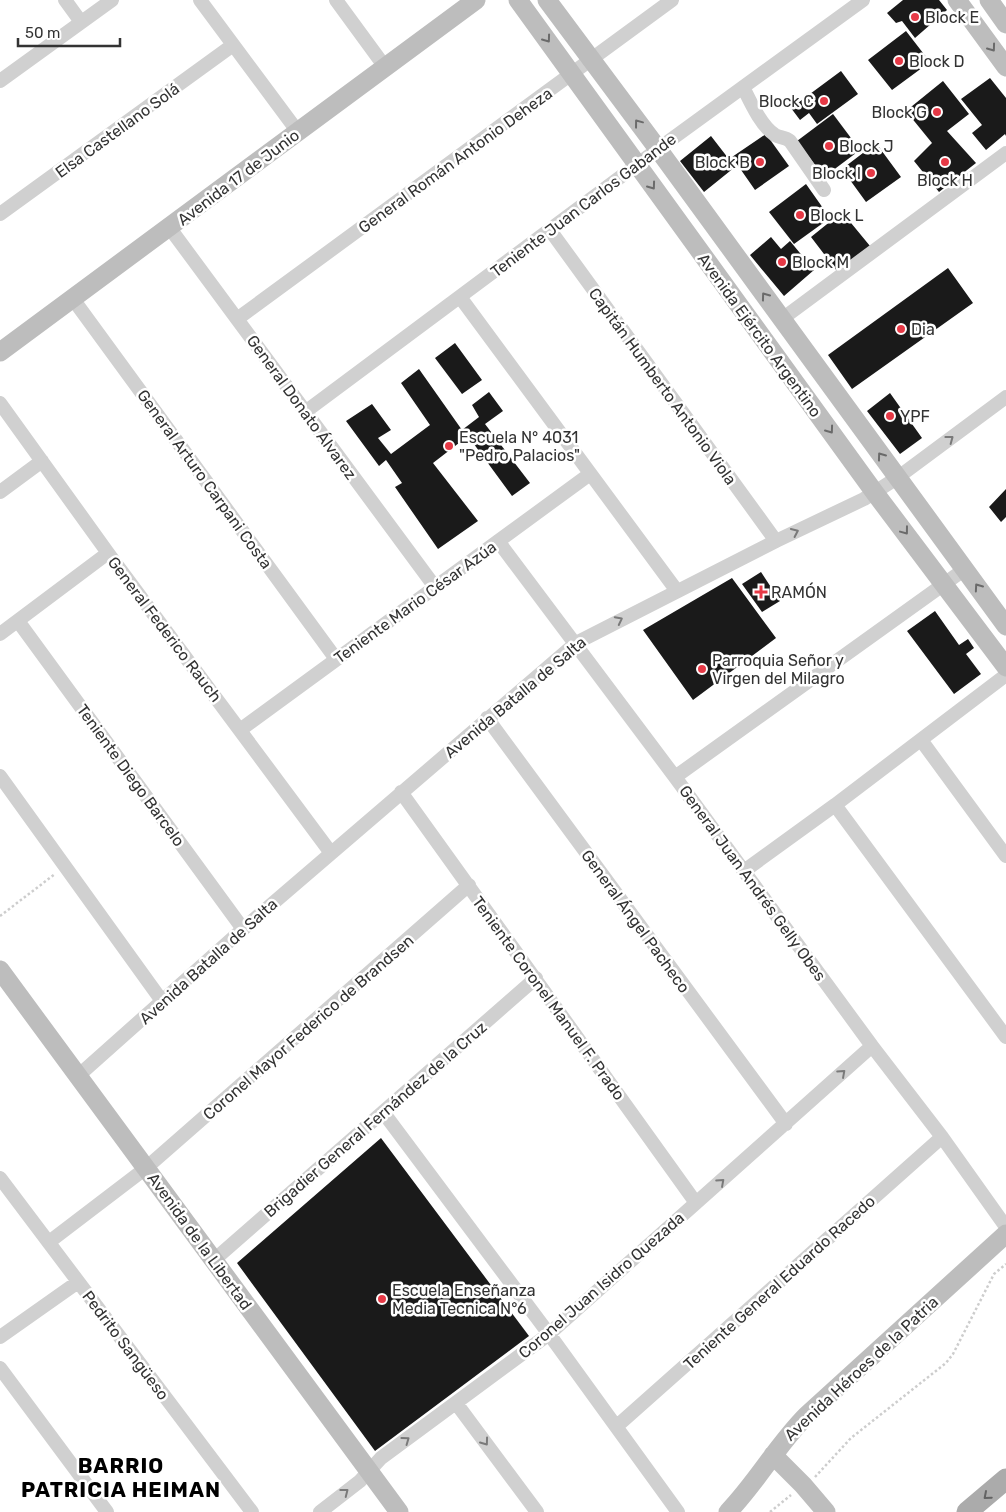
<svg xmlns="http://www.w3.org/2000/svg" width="1006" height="1512" viewBox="0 0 1006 1512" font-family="Rubik,sans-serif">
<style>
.building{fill:#1a1a1a}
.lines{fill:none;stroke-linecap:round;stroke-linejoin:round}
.path{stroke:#cdcdcd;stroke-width:2.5;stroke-dasharray:2.5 2.5;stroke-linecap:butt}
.street{stroke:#d0d0d0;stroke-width:14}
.secondary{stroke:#bdbdbd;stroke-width:19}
.primary{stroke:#ababab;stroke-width:21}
.oneway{stroke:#6a6a6a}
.oneway2{stroke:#7a7a7a}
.oneway3{stroke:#636363}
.poi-dot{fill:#e63946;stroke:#fff;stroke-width:2}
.labels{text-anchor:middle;stroke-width:5;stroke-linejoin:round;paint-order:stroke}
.poi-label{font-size:16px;fill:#333;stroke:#fff;text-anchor:start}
.street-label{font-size:16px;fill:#333;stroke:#fff}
.district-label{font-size:21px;font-weight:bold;letter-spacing:1px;fill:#000;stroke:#fff}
</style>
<rect width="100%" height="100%" fill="#fff"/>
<path class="building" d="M 903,0 L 939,0 L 947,10 L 915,38 L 902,21 L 896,23 L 887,13 Z
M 906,31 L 930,62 L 892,90 L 868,60 Z
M 841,71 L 858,94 L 817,124 L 809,113 L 800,120 L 791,108 Z
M 990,78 L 1006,98 L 1006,136 L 1005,134 L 986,150 L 972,133 L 982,125 L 961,99 Z
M 943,81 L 969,114 L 947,131 L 976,163 L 939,192 L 914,161 L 932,143 L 906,111 Z
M 833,114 L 860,150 L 824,177 L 797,141 Z
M 766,134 L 789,166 L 755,190 L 732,157 Z
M 711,136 L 735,167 L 704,192 L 680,161 Z
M 876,143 L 901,177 L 866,202 L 842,169 Z
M 806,184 L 830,218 L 794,244 L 769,212 Z
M 842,212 L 870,246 L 837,271 L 811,237 Z
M 771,237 L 781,249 L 790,241 L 814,270 L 784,296 L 750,255 Z
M 948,268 L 973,303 L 852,389 L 828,355 Z
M 455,343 L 482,380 L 462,394 L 435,358 Z
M 419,369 L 462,430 L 479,417 L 472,405 L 489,392 L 503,411 L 485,424 L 530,483 L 512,496 L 468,436 L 433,463 L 478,521 L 438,549 L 395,487 L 402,483 L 386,460 L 379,466 L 346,421 L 372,404 L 391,430 L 378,438 L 391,454 L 430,425 L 401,383 Z
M 890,393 L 922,438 L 900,454 L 867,411 Z
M 1006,489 L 1006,517 L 1001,522 L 989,507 Z
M 761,572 L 780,601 L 762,612 L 742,584 Z
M 732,578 L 776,638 L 693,700 L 643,630 Z
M 935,611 L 959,645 L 968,639 L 974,648 L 966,654 L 981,674 L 954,694 L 907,631 Z
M 381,1138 L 529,1336 L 375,1451 L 237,1263 Z"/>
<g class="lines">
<path class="path" d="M 0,916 L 55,874
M 815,1477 L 851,1438 L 946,1363 L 953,1354 L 994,1274 L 1006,1264
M 770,1512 L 791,1495"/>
<path class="street" d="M 65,0 L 81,22
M 200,0 L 298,132
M 336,0 L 385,67
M 0,81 L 112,0
M 743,87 C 750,101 761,126 775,135 C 780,138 785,137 790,141 L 824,190
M 0,214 L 233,45
M 169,227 L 435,587
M 550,230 L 776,541
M 460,297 L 677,591
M 73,299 L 336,659
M 237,319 L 672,0
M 782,319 L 1006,153
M 0,403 L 108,553 L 331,853
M 305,412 L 658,149 L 863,0
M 0,492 L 42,461
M 498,541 L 675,777 L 872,1046 L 942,1137 L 1006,1227
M 18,621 L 243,929
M 0,634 L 108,553
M 487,718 L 786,1124
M 240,730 L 590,474
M 921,740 L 1006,856
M 0,776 L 162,1001
M 675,777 L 965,569
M 401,792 L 696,1203
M 835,805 L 1006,1037
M 744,871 L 835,805 L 1006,675
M 78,1076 L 243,929 L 576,643 L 776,541 L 864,499 L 897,478 L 1006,397
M 383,1112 L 549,1334 L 678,1512
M 0,1178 L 252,1512
M 49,1242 L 146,1168 L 469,885
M 214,1260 L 536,978
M 0,1337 L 78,1282
M 0,1368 L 107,1512
M 456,1403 L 537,1512
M 617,1426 L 942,1137
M 320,1512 L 360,1481 L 381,1458 L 549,1334 L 872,1046"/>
<path class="secondary" d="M 518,0 L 875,493 L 1006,667
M 547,0 L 658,149 L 1006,626
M 957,0 L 1006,67
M 989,0 L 1006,24
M 0,352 L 476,0
M 0,970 L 399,1512
M 773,1455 L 803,1485 L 826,1512
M 728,1512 C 757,1482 777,1445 807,1415 L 1006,1234"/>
<path class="primary" d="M 967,1512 L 1006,1479"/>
</g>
<defs><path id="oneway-chevron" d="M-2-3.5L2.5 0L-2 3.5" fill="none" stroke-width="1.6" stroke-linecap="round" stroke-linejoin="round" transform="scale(1.25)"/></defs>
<g class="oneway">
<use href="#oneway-chevron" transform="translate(547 39) rotate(54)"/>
<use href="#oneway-chevron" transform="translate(992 48) rotate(54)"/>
<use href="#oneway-chevron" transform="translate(638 123) rotate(-127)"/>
<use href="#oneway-chevron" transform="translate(652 186) rotate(54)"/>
<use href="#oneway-chevron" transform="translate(765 296) rotate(-126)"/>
<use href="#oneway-chevron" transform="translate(830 430) rotate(54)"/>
<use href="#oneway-chevron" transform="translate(881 456) rotate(-126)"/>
<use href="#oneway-chevron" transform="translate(905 531) rotate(53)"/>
<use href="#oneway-chevron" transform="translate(978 587) rotate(-125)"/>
</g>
<g class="oneway2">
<use href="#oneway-chevron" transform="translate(950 439) rotate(-37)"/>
<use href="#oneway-chevron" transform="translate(795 532) rotate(-25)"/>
<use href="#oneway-chevron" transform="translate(619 620) rotate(-27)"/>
<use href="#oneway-chevron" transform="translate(842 1073) rotate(-42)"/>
<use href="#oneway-chevron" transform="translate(721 1182) rotate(-42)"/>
<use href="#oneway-chevron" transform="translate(406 1440) rotate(-36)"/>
<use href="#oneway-chevron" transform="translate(485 1442) rotate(54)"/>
<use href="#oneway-chevron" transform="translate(345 1492) rotate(-38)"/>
</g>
<use class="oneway3" href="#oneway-chevron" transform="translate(987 1496) rotate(139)"/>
<g class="poi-dot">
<circle cx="915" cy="17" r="5"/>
<circle cx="899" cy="61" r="5"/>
<circle cx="824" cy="101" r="5"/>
<circle cx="937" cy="112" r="5"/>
<circle cx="829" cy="146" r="5"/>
<circle cx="760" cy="162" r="5"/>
<circle cx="945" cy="162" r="5"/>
<circle cx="871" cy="173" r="5"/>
<circle cx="800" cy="215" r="5"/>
<circle cx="782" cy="262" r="5"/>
<circle cx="901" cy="329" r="5"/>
<circle cx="890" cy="416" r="5"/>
<circle cx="449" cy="446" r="5"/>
<path d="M758.5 584.5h5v5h5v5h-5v5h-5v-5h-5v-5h5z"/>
<circle cx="702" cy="669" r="5"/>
<circle cx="382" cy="1299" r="5"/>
</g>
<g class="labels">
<g class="poi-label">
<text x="925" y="23">Block E</text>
<text x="909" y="67">Block D</text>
<text x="814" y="107" text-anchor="end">Block C</text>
<text x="927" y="118" text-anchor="end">Block G</text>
<text x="839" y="152">Block J</text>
<text x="750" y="168" text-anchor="end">Block B</text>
<text x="861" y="179" text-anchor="end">Block I</text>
<text x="945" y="186" text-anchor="middle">Block H</text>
<text x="810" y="221">Block L</text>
<text x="792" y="268">Block M</text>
<text x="911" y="335">Dia</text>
<text x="900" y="422">YPF</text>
<text x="459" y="443">Escuela N° 4031<tspan x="459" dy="18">"Pedro Palacios"</tspan></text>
<text x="771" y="598">RAMÓN</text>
<text x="712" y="666">Parroquia Señor y<tspan x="712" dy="18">Virgen del Milagro</tspan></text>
<text x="392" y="1296">Escuela Enseñanza<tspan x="392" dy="18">Media Tecnica N°6</tspan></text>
</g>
<g class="street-label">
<text transform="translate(117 130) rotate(-36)" y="6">Elsa Castellano Solá</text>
<text transform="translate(455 160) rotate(-36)" y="6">General Román Antonio Deheza</text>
<text transform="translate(238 177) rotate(-37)" y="6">Avenida 17 de Junio</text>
<text transform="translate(583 205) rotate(-37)" y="6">Teniente Juan Carlos Gabande</text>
<text transform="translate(760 335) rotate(54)" y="6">Avenida Ejército Argentino</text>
<text transform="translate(663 386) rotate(54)" y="6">Capitán Humberto Antonio Viola</text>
<text transform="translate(302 407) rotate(54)" y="6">General Donato Álvarez</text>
<text transform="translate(205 479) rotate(54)" y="6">General Arturo Carpani Costa</text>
<text transform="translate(415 602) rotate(-36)" y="6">Teniente Mario César Azúa</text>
<text transform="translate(165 629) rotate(53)" y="6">General Federico Rauch</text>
<text transform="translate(515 697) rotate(-40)" y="6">Avenida Batalla de Salta</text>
<text transform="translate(131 775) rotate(54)" y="6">Teniente Diego Barcelo</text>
<text transform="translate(753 883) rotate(54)" y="6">General Juan Andrés Gelly Obes</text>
<text transform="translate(636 921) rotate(54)" y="6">General Ángel Pacheco</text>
<text transform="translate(208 961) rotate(-42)" y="6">Avenida Batalla de Salta</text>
<text transform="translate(549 998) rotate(54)" y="6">Teniente Coronel Manuel F. Prado</text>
<text transform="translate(308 1027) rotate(-41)" y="6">Coronel Mayor Federico de Brandsen</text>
<text transform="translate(375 1119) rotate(-41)" y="6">Brigadier General Fernández de la Cruz</text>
<text transform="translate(200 1241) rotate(54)" y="6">Avenida de la Libertad</text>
<text transform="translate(779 1282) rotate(-42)" y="6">Teniente General Eduardo Racedo</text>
<text transform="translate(601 1285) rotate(-41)" y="6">Coronel Juan Isidro Quezada</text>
<text transform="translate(126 1345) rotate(53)" y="6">Pedrito Sangüeso</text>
<text transform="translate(861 1368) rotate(-43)" y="6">Avenida Héroes de la Patria</text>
</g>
<g class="district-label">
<text x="121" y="1473">BARRIO<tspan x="121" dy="24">PATRICIA HEIMAN</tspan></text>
</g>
</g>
<path d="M18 38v8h102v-8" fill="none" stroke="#333333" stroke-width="2.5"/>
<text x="25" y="38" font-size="15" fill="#333333" stroke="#ffffff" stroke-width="4" paint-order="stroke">50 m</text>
</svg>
